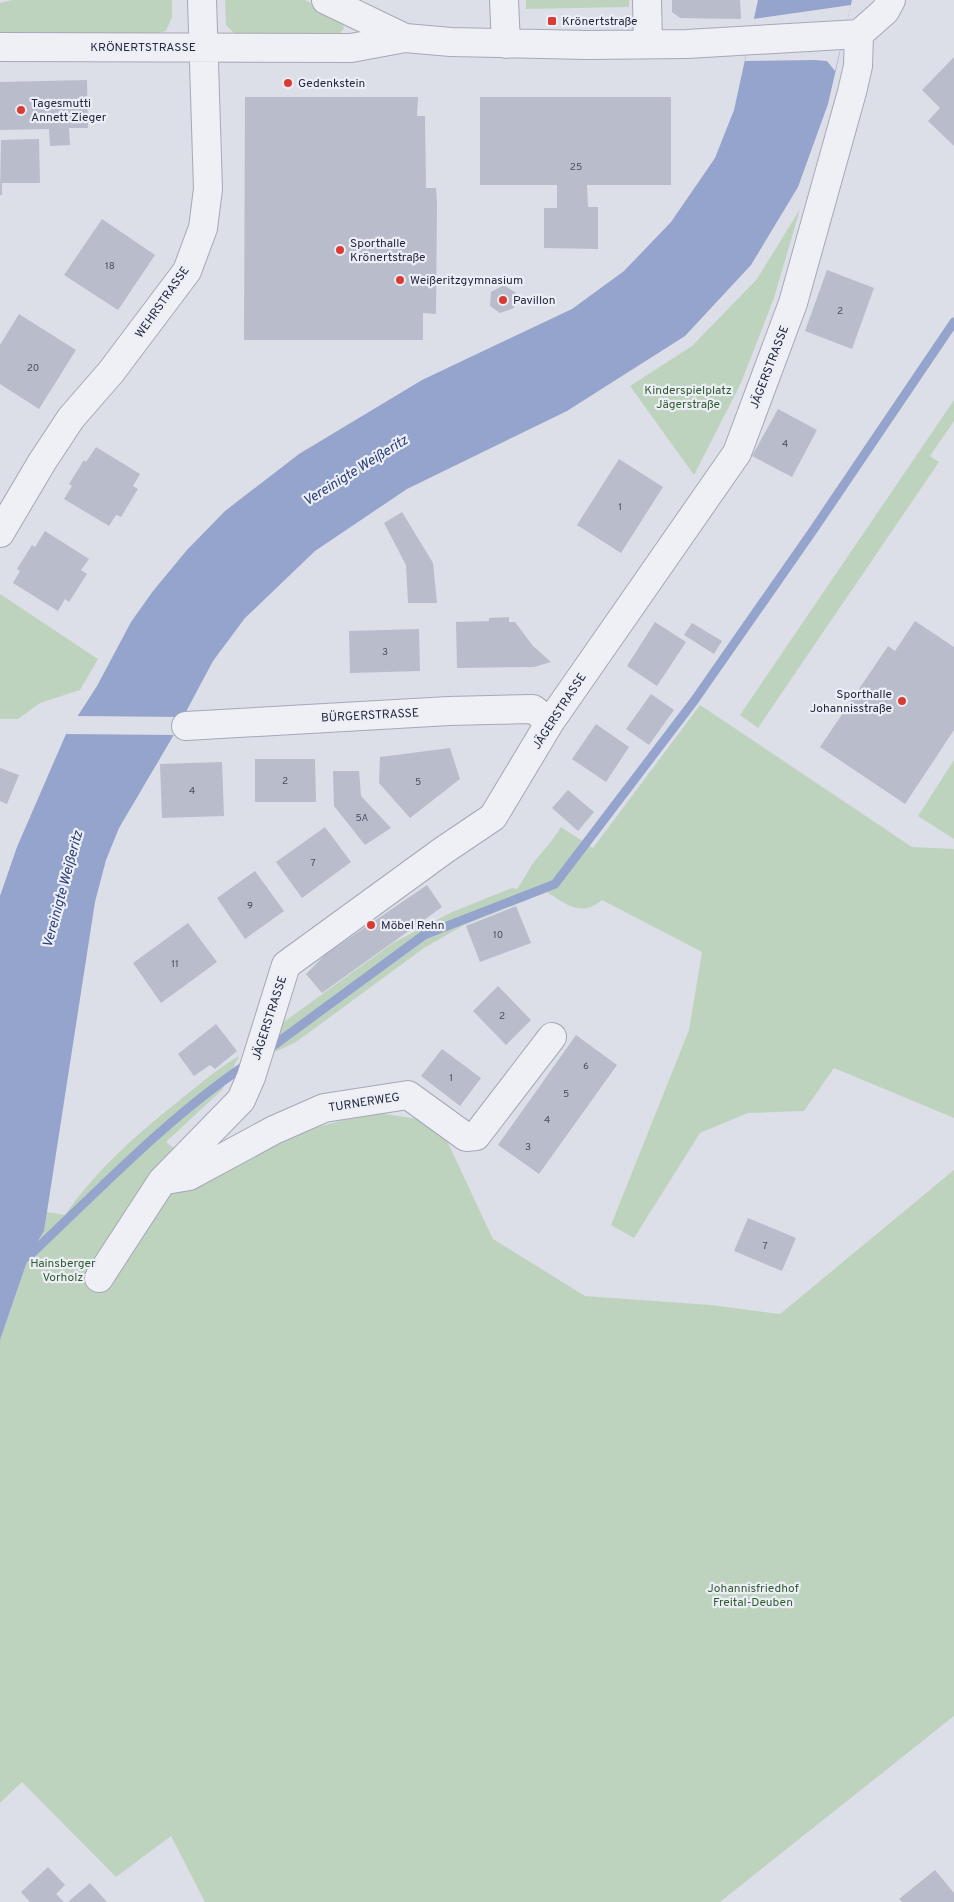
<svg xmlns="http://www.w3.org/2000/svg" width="954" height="1902" viewBox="0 0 954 1902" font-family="Overpass,sans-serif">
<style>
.green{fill:#bed3bd}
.water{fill:#94a4cc}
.pier{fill:#dcdfe8}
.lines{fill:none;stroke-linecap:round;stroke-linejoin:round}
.stream{stroke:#94a4cc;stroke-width:9}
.building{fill:#b9bccb}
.minor-casing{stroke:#a5a8b6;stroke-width:30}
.minor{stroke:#eff0f6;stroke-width:28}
.poi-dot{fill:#da3c35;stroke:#eceef5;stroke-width:2}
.labels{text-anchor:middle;stroke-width:4.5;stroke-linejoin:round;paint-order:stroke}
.number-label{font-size:10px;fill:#4a4e63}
.poi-label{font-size:12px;fill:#252940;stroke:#eceef5;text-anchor:start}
.street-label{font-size:12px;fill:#252940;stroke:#eceef5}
.park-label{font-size:12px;fill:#315c31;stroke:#eceef5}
.water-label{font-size:14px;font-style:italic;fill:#2b3f77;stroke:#eceef5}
</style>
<rect width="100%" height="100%" fill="#dcdfe8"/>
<path class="green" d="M 13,0 L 172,0 L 172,17 L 166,31 L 146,36 L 0,38 L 0,3 Z
M 225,0 L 305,0 L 340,17 L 344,28 L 337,38 L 237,36 L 226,25 Z
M 526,0 L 629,0 L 629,7 L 526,9 Z
M 800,209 L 774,298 L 741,383 L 694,475 L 630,386 L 692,346 L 757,279 Z
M 954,400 L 954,421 L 930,456 L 939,462 L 758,728 L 740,715 Z
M 0,594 L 98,659 L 80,690 L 40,703 L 18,719 L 0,719 Z
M 700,705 L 912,847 L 954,849 L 954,1118 L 834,1068 L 804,1111 L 748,1113 L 700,1133 L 634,1238 L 611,1225 L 689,1030 L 702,952 L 602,900 C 581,918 566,904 547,892 L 464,925 L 424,948 L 296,1042 L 275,1052 L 281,1024 L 393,943 L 452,912 L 512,888 L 517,889 C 524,880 528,870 534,862 C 544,850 553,840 561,827 L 593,848 Z
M 954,760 L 954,839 L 918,816 Z
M 239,1056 L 222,1090 L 166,1142 L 208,1175 L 314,1128 L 373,1112 L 424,1120 L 448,1143 L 493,1239 L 585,1296 L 711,1305 L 780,1314 L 954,1170 L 954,1716 L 720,1902 L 205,1902 L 171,1836 L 116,1877 L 22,1782 L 0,1803 L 0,1340 L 29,1256 L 44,1231 L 47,1212 L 65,1215 C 96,1170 138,1133 181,1099 C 200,1084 218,1068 239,1056 Z"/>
<path class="water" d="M 758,0 L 852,0 L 828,104 L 798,187 L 751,265 L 685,336 L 567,411 L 407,489 L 315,551 L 245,618 L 213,661 L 172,738 L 119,828 L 106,860 L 95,902 L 44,1231 L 29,1256 L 0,1340 L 0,896 L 17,847 L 66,734 L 97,686 L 131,622 L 153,591 L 187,550 L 225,511 L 299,454 L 422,380 L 572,309 L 624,271 L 671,222 L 715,158 L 734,110 Z"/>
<path class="pier" d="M 851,5 L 835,71 L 827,61 L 815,60 L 745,61 L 753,19 Z
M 76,716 L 185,717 L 176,735 L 66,734 Z"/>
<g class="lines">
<path class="stream" d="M 266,1051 L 424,935 L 555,884 L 694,701 L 814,529 L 954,322
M 0,1267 L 29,1256 C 99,1190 167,1118 247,1064"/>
</g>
<path class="building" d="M 672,0 L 740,0 L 741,19 L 680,18 L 672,12 Z
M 954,57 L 954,146 L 928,121 L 940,108 L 922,90 Z
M 87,80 L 88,128 L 69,128 L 70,145 L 50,146 L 49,129 L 0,130 L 0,82 Z
M 245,97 L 418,97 L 417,116 L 425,116 L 426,188 L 436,188 L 437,203 L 436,314 L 423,313 L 423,340 L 244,340 Z
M 480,97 L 671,97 L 671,185 L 587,185 L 588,207 L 598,207 L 598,249 L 544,248 L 544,208 L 557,208 L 557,185 L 480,185 Z
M 39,139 L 40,183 L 2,183 L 2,195 L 0,195 L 1,140 Z
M 102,219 L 155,255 L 118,310 L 64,275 Z
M 827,270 L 874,288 L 852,349 L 805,331 Z
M 504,285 L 516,293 L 514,308 L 500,313 L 490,306 L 491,292 Z
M 19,314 L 76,350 L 39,409 L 0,384 L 0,345 Z
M 778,409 L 817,430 L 792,477 L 752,456 Z
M 96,447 L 140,474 L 133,486 L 138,489 L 121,517 L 116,515 L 109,526 L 64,499 L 72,486 L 69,484 L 84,460 L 86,462 Z
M 619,459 L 663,487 L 621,553 L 577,525 Z
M 402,512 L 433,563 L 437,603 L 408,603 L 406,565 L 384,523 Z
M 45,531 L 89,559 L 81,570 L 87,574 L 69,602 L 65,599 L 58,611 L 13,583 L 20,571 L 17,569 L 32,545 L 35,547 Z
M 509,617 L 509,622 L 515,622 L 533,646 L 551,662 L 534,667 L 457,668 L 456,622 L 489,621 L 489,618 Z
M 915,621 L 954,647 L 954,730 L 905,804 L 820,747 L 888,646 L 895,651 Z
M 655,622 L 686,642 L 657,686 L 627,666 Z
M 692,623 L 722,641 L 714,654 L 684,635 Z
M 419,629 L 420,671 L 350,673 L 349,631 Z
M 651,694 L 674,710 L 649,745 L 626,729 Z
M 596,724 L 629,747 L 606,782 L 572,759 Z
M 450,748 L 460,779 L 410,818 L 379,783 L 380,757 Z
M 255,759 L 315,759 L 316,802 L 255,802 Z
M 222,762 L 224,816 L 162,818 L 160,764 Z
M 0,768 L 19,775 L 7,804 L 0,801 Z
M 333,771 L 359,771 L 361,796 L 391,828 L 365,845 L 334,806 Z
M 568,790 L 594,812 L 578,831 L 552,808 Z
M 325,827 L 351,862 L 302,898 L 276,862 Z
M 255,871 L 284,911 L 245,939 L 217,898 Z
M 427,885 L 442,907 L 322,993 L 306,974 L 326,954 Z
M 516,906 L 531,943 L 480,962 L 466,926 Z
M 188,923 L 217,962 L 161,1003 L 133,963 Z
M 498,986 L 531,1020 L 506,1045 L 473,1011 Z
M 216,1024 L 237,1051 L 215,1069 L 210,1065 L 194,1076 L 178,1054 Z
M 576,1035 L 617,1065 L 539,1174 L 498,1145 Z
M 442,1049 L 481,1078 L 460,1106 L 421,1076 Z
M 748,1218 L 796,1238 L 782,1271 L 734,1251 Z
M 48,1867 L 65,1885 L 56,1894 L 64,1902 L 30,1902 L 21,1892 Z
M 935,1870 L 954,1893 L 954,1902 L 902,1902 L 899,1899 Z
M 90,1883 L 107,1902 L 68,1902 Z"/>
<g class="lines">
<g class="minor-casing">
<path id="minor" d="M 326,0 L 405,38
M 504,0 L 506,44
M 647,0 L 648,44
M 859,34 L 885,11 L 891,0
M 0,47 L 351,48 L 405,38 L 451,42 L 587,45 L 687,44 L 859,34
M 0,533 L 42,462 L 71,418 L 111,372 L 187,271 L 203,228 L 208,189 L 202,0
M 186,726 L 449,711 L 533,709 L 550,722
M 166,1180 L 189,1176 L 274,1130 L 324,1108 L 408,1095 L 466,1137 L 476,1136 L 552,1037
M 99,1278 L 162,1181 L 241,1100 L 251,1077 L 286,965 L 444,850 L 493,817 L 550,722 L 737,453 L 793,303 L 852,92 L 858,66 L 859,34"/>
</g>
<use href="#minor" class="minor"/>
</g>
<g class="poi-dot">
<rect x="547" y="16" width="10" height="10" rx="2.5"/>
<circle cx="288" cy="83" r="5"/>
<circle cx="21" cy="110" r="5"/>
<circle cx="340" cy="250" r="5"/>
<circle cx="400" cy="280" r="5"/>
<circle cx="503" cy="300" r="5"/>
<circle cx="902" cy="701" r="5"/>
<circle cx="371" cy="925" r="5"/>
</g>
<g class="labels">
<g class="number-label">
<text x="576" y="170">25</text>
<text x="110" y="269">18</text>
<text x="840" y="314">2</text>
<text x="33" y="371">20</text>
<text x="785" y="447">4</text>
<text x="620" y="510">1</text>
<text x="385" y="655">3</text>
<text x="285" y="784">2</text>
<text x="418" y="785">5</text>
<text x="192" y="794">4</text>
<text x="362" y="821">5A</text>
<text x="313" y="866">7</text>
<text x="250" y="909">9</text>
<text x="498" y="938">10</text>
<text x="175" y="967">11</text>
<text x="502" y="1019">2</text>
<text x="586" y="1069">6</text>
<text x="451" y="1081">1</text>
<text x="566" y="1097">5</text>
<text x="547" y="1123">4</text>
<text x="528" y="1150">3</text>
<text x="765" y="1249">7</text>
</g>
<g class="poi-label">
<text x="562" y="25">Krönertstraße</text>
<text x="298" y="87">Gedenkstein</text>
<text x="31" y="107">Tagesmutti<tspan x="31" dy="14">Annett Zieger</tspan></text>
<text x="350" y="247">Sporthalle<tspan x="350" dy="14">Krönertstraße</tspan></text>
<text x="410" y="284">Weißeritzgymnasium</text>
<text x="513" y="304">Pavillon</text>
<text x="892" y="698" text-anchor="end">Sporthalle<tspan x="892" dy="14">Johannisstraße</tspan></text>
<text x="381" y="929">Möbel Rehn</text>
</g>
<g class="street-label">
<text x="143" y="51">KRÖNERTSTRASSE</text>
<text transform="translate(162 302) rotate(-55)" y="4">WEHRSTRASSE</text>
<text transform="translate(769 367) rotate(-69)" y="4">JÄGERSTRASSE</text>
<text transform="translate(559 711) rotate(-57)" y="4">JÄGERSTRASSE</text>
<text transform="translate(370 715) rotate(-3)" y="4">BÜRGERSTRASSE</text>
<text transform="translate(269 1018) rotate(-72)" y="4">JÄGERSTRASSE</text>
<text transform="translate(364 1102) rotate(-9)" y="4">TURNERWEG</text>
</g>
<g class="park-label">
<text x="688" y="394">Kinderspielplatz<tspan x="688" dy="14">Jägerstraße</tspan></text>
<text x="63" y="1267">Hainsberger<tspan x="63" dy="14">Vorholz</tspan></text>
<text x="753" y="1592">Johannisfriedhof<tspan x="753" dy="14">Freital-Deuben</tspan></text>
</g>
<g class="water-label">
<text transform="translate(355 470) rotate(-32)" y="5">Vereinigte Weißeritz</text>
<text transform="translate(62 889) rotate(-75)" y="5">Vereinigte Weißeritz</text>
</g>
</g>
</svg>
